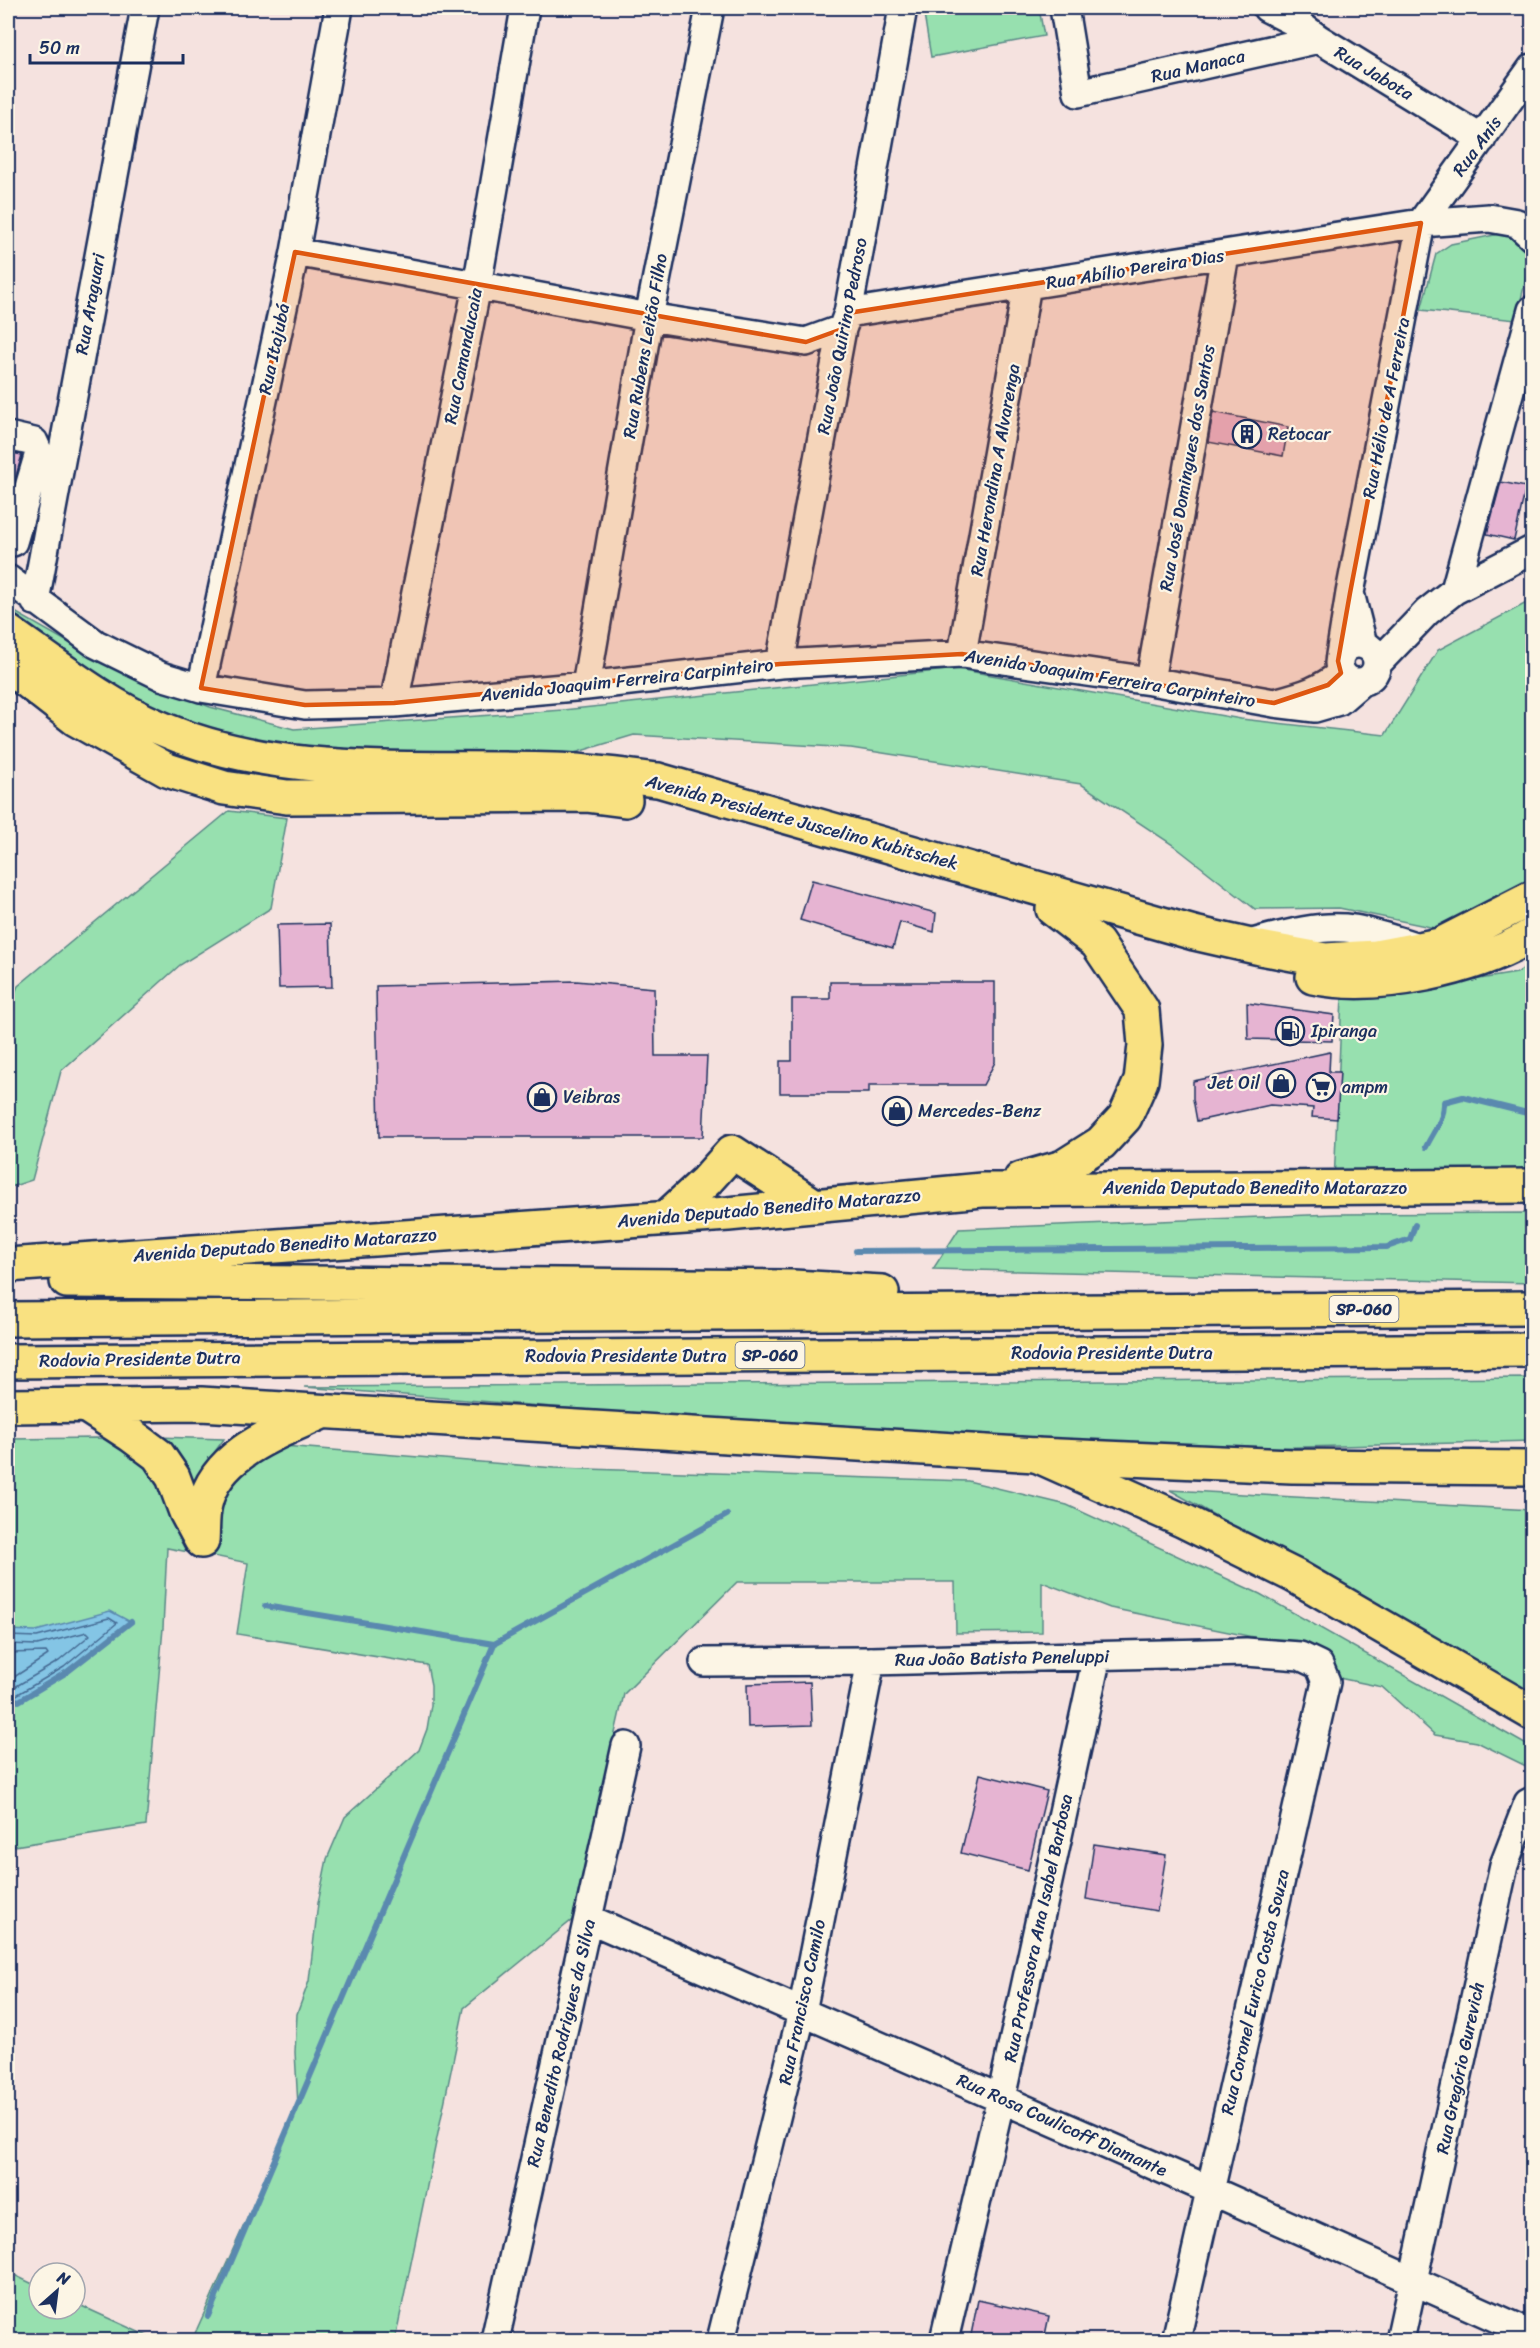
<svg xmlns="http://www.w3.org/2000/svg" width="1540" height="2348" viewBox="0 0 1540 2348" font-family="Sriracha,sans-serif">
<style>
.green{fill:#97e0af;stroke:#598886;stroke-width:1.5}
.water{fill:#84c5e5;stroke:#5a89af;stroke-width:1.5}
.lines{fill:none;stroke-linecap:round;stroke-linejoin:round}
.shore{stroke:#456b94;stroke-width:1.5}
.stream{stroke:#5a89af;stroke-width:6}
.building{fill:#e6b4d2;stroke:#1b2f5e;stroke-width:1.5}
.minor-casing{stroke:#1b2f5e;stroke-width:32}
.major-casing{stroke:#1b2f5e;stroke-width:38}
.highway-casing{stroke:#1b2f5e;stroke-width:38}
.minor{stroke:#fcf5e5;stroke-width:27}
.major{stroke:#f9e181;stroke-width:33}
.highway{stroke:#f9e181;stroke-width:33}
.marked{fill:#de5710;fill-opacity:0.2;stroke:#de5710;stroke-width:4.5;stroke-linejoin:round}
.labels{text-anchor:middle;stroke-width:4.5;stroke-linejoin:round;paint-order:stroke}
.shield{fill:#fcf5e5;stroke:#5e6a86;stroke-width:1.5}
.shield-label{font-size:16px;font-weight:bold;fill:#1b2f5e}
.street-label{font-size:18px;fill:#1b2f5e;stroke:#fcf5e5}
.poi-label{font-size:18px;fill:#1b2f5e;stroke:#fcf5e5;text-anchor:start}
</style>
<rect width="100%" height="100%" fill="#f5e2df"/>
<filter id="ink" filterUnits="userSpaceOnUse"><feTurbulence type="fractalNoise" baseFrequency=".0167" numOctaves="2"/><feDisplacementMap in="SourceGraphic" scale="12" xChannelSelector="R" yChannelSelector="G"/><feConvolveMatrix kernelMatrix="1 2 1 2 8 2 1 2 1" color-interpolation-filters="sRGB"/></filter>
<g filter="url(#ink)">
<path class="green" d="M 923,8 L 1039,8 L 1044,36 L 931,57 Z
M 1504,233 L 1522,246 L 1531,258 L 1516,320 L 1421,310 L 1436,254 L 1451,244 Z
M 1532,600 L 1532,888 L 1501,907 L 1435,928 L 1339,908 L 1255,909 L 1173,845 L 1081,784 L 851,748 L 634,735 L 561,757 L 295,748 L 228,735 L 108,689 L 8,616 L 8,608 L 117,670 L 210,707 L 294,729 L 563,710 L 957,669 L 1241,719 L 1385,735 L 1438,650 Z
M 229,811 L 287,818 L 271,908 L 180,965 L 61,1071 L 32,1180 L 8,1188 L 8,1009 L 18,986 Z
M 1532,962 L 1532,1178 L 1334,1183 L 1342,996 L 1429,987 L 1517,973 Z
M 1532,1213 L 1532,1283 L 933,1269 L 959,1229 L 1335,1214 Z
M 1532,1378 L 1532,1441 L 1114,1452 L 304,1387 Z
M 156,1437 L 224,1439 L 201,1471 L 188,1499 Z
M 97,1438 L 128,1442 L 141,1450 L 199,1554 L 167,1548 L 163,1628 L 146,1825 L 8,1847 L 8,1439 Z
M 271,1445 L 555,1468 L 968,1481 L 1067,1505 L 1260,1594 L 1532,1748 L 1532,1769 L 1477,1742 L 1435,1735 L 1382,1687 L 1334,1677 L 1283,1643 L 1110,1608 L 1042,1582 L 1042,1632 L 956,1633 L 955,1582 L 737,1582 L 624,1694 L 572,1920 L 464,2008 L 395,2340 L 192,2340 L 298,2106 L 295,2052 L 297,2014 L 309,1981 L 318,1903 L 327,1859 L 345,1817 L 419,1750 L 427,1729 L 431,1705 L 431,1685 L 427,1665 L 237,1634 L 248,1563 L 204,1554 L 224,1478 Z
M 1170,1490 L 1532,1510 L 1532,1696 Z
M 8,2272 L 39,2287 L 39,2309 L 75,2309 L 75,2303 L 156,2340 L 8,2340 Z"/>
<path class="water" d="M 110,1611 L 131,1622 L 67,1672 L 8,1706 L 8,1630 L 36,1631 Z"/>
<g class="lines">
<path class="shore" d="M 8,1636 L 37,1637 L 109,1618 L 117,1623 L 64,1667 L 8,1700
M 8,1644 L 37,1645 L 87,1632 L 90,1635 L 59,1661 L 8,1691
M 8,1653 L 46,1652 L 48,1655 L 8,1681"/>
<path class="stream" d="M 1426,1147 C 1433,1132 1445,1119 1444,1102 L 1463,1097 L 1531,1114
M 856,1251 L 1387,1247 L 1410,1239 L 1415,1225
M 265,1606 L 494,1644 L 727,1515
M 8,1698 L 19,1701 L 67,1672 L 131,1622
M 208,2316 L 494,1644"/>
</g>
<path class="building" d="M 1213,412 L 1288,427 L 1283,456 L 1208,442 Z
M 8,452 L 22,455 L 10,496 L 8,495 Z
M 1501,482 L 1526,487 L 1514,540 L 1487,534 Z
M 812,880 L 936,913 L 934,932 L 900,922 L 893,948 L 800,920 Z
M 330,924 L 332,987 L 279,988 L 277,925 Z
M 576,981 L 654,988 L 655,1056 L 707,1056 L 703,1137 L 379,1137 L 376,986 Z
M 830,982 L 995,982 L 995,1062 L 983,1085 L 869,1085 L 869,1093 L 780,1093 L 780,1061 L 792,1061 L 792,999 L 830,999 Z
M 1247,1003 L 1334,1015 L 1332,1041 L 1248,1039 Z
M 1330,1052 L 1329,1072 L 1340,1072 L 1337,1119 L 1312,1117 L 1313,1108 L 1270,1105 L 1197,1121 L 1193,1099 L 1193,1081 Z
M 810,1682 L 812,1725 L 748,1727 L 747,1684 Z
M 980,1774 L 1047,1791 L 1028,1870 L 961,1853 Z
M 1094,1844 L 1166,1855 L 1157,1911 L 1086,1899 Z
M 978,2300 L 1049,2316 L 1044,2340 L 970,2340 Z"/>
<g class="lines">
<g class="minor-casing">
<path id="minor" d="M 1064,8 L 1078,93 L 1319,39
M 1267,8 L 1300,25 L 1319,39 L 1482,139
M 295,252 L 649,317 L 806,342 L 842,329
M 848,313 L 1421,223 L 1489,218 L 1517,223 L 1532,237
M 8,436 L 34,442 L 39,453 L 13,542
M 8,579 L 96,644 L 161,676 L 201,688 L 305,705 L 394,703 L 586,686 L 780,664 L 962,654 L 1150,681 L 1274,703
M 1455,590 L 1532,310
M 1350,593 L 1421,223 L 1532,68
M 35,601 L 145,8
M1339 663a19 19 0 1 1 38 0a19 19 0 1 1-38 0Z
M 962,654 L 1027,285
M 1340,655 L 1350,593 L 1363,644
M 780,664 L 842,329 L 848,313 L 903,8
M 1377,664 L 1427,612 L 1455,590 L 1532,550
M 1341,673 C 1321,691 1300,696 1274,703 L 1315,708 L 1339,701 L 1361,682
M 1150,681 L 1225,255
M 586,686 L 649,317 L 710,8
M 201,688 L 295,252 L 339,8
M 394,703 L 477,286 L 525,8
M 1249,944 C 1282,935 1319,924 1354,929 C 1377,933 1400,942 1422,948
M 704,1662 L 871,1661 L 1246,1652 L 1300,1656 L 1319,1665 L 1326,1682 L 1176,2340
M 589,1919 L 1210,2190 L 1532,2334
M 495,2340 L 626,1746
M 721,2340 L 802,2012 L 871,1661
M 944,2340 L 1001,2098 L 1097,1656
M 1400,2340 L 1504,1865 L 1528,1803 L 1532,1801"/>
</g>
<g class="major-casing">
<path id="major" d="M 8,632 C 56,665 104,704 158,727 C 287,784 440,763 577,771 C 604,773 631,777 658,780 L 1194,933 L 1260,948 L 1325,960 L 1376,957 L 1440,945 L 1532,898
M 8,666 L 76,719 L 167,770 L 224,788 L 287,797 L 586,795 L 625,800
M 1313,977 C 1378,991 1476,969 1532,935
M 1036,1455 L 1184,1521 L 1295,1576 L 1532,1713"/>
</g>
<g class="highway-casing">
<path id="highway" d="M 1021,1179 L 1063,1167 L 1101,1143 L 1125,1117 L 1141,1081 L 1145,1045 L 1142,1010 L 1097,943 L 1053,909
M 667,1217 L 706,1181 L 732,1152 L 815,1206
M 8,1265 L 728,1214 L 982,1190 L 1532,1186
M 67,1281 L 793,1287 L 882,1292
M 8,1319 L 1532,1308
M 8,1361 L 1532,1350
M 85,1405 L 131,1435 L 158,1455 L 173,1477 L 186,1512 L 201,1540
M 8,1406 L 201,1404 L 1036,1455 L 1292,1466 L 1532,1468
M 202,1541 C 203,1529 202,1516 205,1504 C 216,1453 278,1432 320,1413"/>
</g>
<use href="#minor" class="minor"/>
<use href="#major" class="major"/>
<use href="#highway" class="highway"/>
</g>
</g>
<path class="marked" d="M 1421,223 L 1350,593 L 1338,661 L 1341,673 L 1328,685 L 1274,703 L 962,654 L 780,664 L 394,703 L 305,705 L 201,688 L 295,252 L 806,342 L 842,329 L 848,313 Z"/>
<defs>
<g id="building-ring" transform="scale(1.5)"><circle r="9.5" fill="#fcf5e5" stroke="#1b2f5e" stroke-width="1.5"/><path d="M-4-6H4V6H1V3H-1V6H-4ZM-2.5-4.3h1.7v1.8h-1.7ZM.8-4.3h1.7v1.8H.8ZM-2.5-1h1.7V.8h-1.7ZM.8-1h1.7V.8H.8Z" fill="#1b2f5e"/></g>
<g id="fuel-ring" transform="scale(1.5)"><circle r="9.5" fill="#fcf5e5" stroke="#1b2f5e" stroke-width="1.5"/><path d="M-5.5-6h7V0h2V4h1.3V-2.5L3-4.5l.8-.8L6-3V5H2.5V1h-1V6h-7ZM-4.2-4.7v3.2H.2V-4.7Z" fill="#1b2f5e"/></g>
<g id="shop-ring" transform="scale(1.5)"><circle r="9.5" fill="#fcf5e5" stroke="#1b2f5e" stroke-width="1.5"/><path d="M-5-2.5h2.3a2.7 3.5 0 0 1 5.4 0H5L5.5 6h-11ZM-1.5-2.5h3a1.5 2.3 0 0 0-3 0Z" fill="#1b2f5e"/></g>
<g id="supermarket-ring" transform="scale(1.5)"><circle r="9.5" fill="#fcf5e5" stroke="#1b2f5e" stroke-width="1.5"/><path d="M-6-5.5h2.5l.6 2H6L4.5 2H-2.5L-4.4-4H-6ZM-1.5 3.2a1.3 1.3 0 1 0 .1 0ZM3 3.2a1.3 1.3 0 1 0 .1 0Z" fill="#1b2f5e"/></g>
</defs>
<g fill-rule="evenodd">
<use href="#building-ring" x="1247" y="434"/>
<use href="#fuel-ring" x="1290" y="1031"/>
<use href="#shop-ring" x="1281" y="1083"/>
<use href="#supermarket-ring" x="1321" y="1087"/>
<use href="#shop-ring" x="542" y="1097"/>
<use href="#shop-ring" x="897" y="1111"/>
</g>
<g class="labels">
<g class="shield">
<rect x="1329.5" y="1296" width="69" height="26" rx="4.5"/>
<rect x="735.5" y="1342" width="69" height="26" rx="4.5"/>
</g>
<g class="shield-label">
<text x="1364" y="1315">SP-060</text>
<text x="770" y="1361">SP-060</text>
</g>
<g class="street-label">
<text transform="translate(1198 66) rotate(-13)" y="6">Rua Manaca</text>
<text transform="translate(1374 73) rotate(31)" y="6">Rua Jabota</text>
<text transform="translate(1477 146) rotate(-54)" y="6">Rua Anis</text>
<text transform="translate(1135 269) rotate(-9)" y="6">Rua Abílio Pereira Dias</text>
<text transform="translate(90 304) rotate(-80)" y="6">Rua Araguari</text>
<text transform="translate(842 336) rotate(-79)" y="6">Rua João Quirino Pedroso</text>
<text transform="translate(645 346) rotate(-80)" y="6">Rua Rubens Leitão Filho</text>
<text transform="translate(274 349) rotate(-78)" y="6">Rua Itajubá</text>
<text transform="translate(463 356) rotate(-79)" y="6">Rua Camanducaia</text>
<text transform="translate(1386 408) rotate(-79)" y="6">Rua Hélio de A Ferreira</text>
<text transform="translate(1187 468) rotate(-80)" y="6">Rua José Domingues dos Santos</text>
<text transform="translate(995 470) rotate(-80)" y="6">Rua Herondina A Alvarenga</text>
<text transform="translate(1110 678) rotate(9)" y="6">Avenida Joaquim Ferreira Carpinteiro</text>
<text transform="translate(627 680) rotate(-6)" y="6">Avenida Joaquim Ferreira Carpinteiro</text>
<text transform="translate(802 822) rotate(15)" y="6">Avenida Presidente Juscelino Kubitschek</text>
<text x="1255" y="1194">Avenida Deputado Benedito Matarazzo</text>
<text transform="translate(769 1208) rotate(-5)" y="6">Avenida Deputado Benedito Matarazzo</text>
<text transform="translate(285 1245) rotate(-4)" y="6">Avenida Deputado Benedito Matarazzo</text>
<text x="1112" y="1359">Rodovia Presidente Dutra</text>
<text x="626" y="1362">Rodovia Presidente Dutra</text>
<text transform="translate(140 1359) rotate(-1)" y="6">Rodovia Presidente Dutra</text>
<text transform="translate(1002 1658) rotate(-1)" y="6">Rua João Batista Peneluppi</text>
<text transform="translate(1038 1928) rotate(-78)" y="6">Rua Professora Ana Isabel Barbosa</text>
<text transform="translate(1255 1992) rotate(-77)" y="6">Rua Coronel Eurico Costa Souza</text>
<text transform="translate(802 2002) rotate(-78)" y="6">Rua Francisco Camilo</text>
<text transform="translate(561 2043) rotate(-77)" y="6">Rua Benedito Rodrigues da Silva</text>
<text transform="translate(1460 2068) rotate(-78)" y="6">Rua Gregório Gurevich</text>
<text transform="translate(1062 2125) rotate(24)" y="6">Rua Rosa Coulicoff Diamante</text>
</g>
<g class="poi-label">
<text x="1268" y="440">Retocar</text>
<text x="1311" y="1037">Ipiranga</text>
<text x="1260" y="1089" text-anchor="end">Jet Oil</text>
<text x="1342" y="1093">ampm</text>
<text x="563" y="1103">Veibras</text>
<text x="918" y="1117">Mercedes-Benz</text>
</g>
</g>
<rect width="1540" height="2348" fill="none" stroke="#fcf5e5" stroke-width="30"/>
<rect x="15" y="15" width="1510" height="2318" fill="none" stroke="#1b2f5e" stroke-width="2" filter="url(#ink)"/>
<g transform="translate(57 2291) rotate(28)"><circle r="28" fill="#fcf5e5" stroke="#a2a6af" stroke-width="1.5"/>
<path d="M0-4.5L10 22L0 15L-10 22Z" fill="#1b2f5e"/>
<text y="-9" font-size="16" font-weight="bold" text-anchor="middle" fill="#1b2f5e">N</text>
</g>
<path d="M30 54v9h153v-9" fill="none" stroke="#1b2f5e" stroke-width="3"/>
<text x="39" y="54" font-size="18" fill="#1b2f5e" stroke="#fcf5e5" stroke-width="4.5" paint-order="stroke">50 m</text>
</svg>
